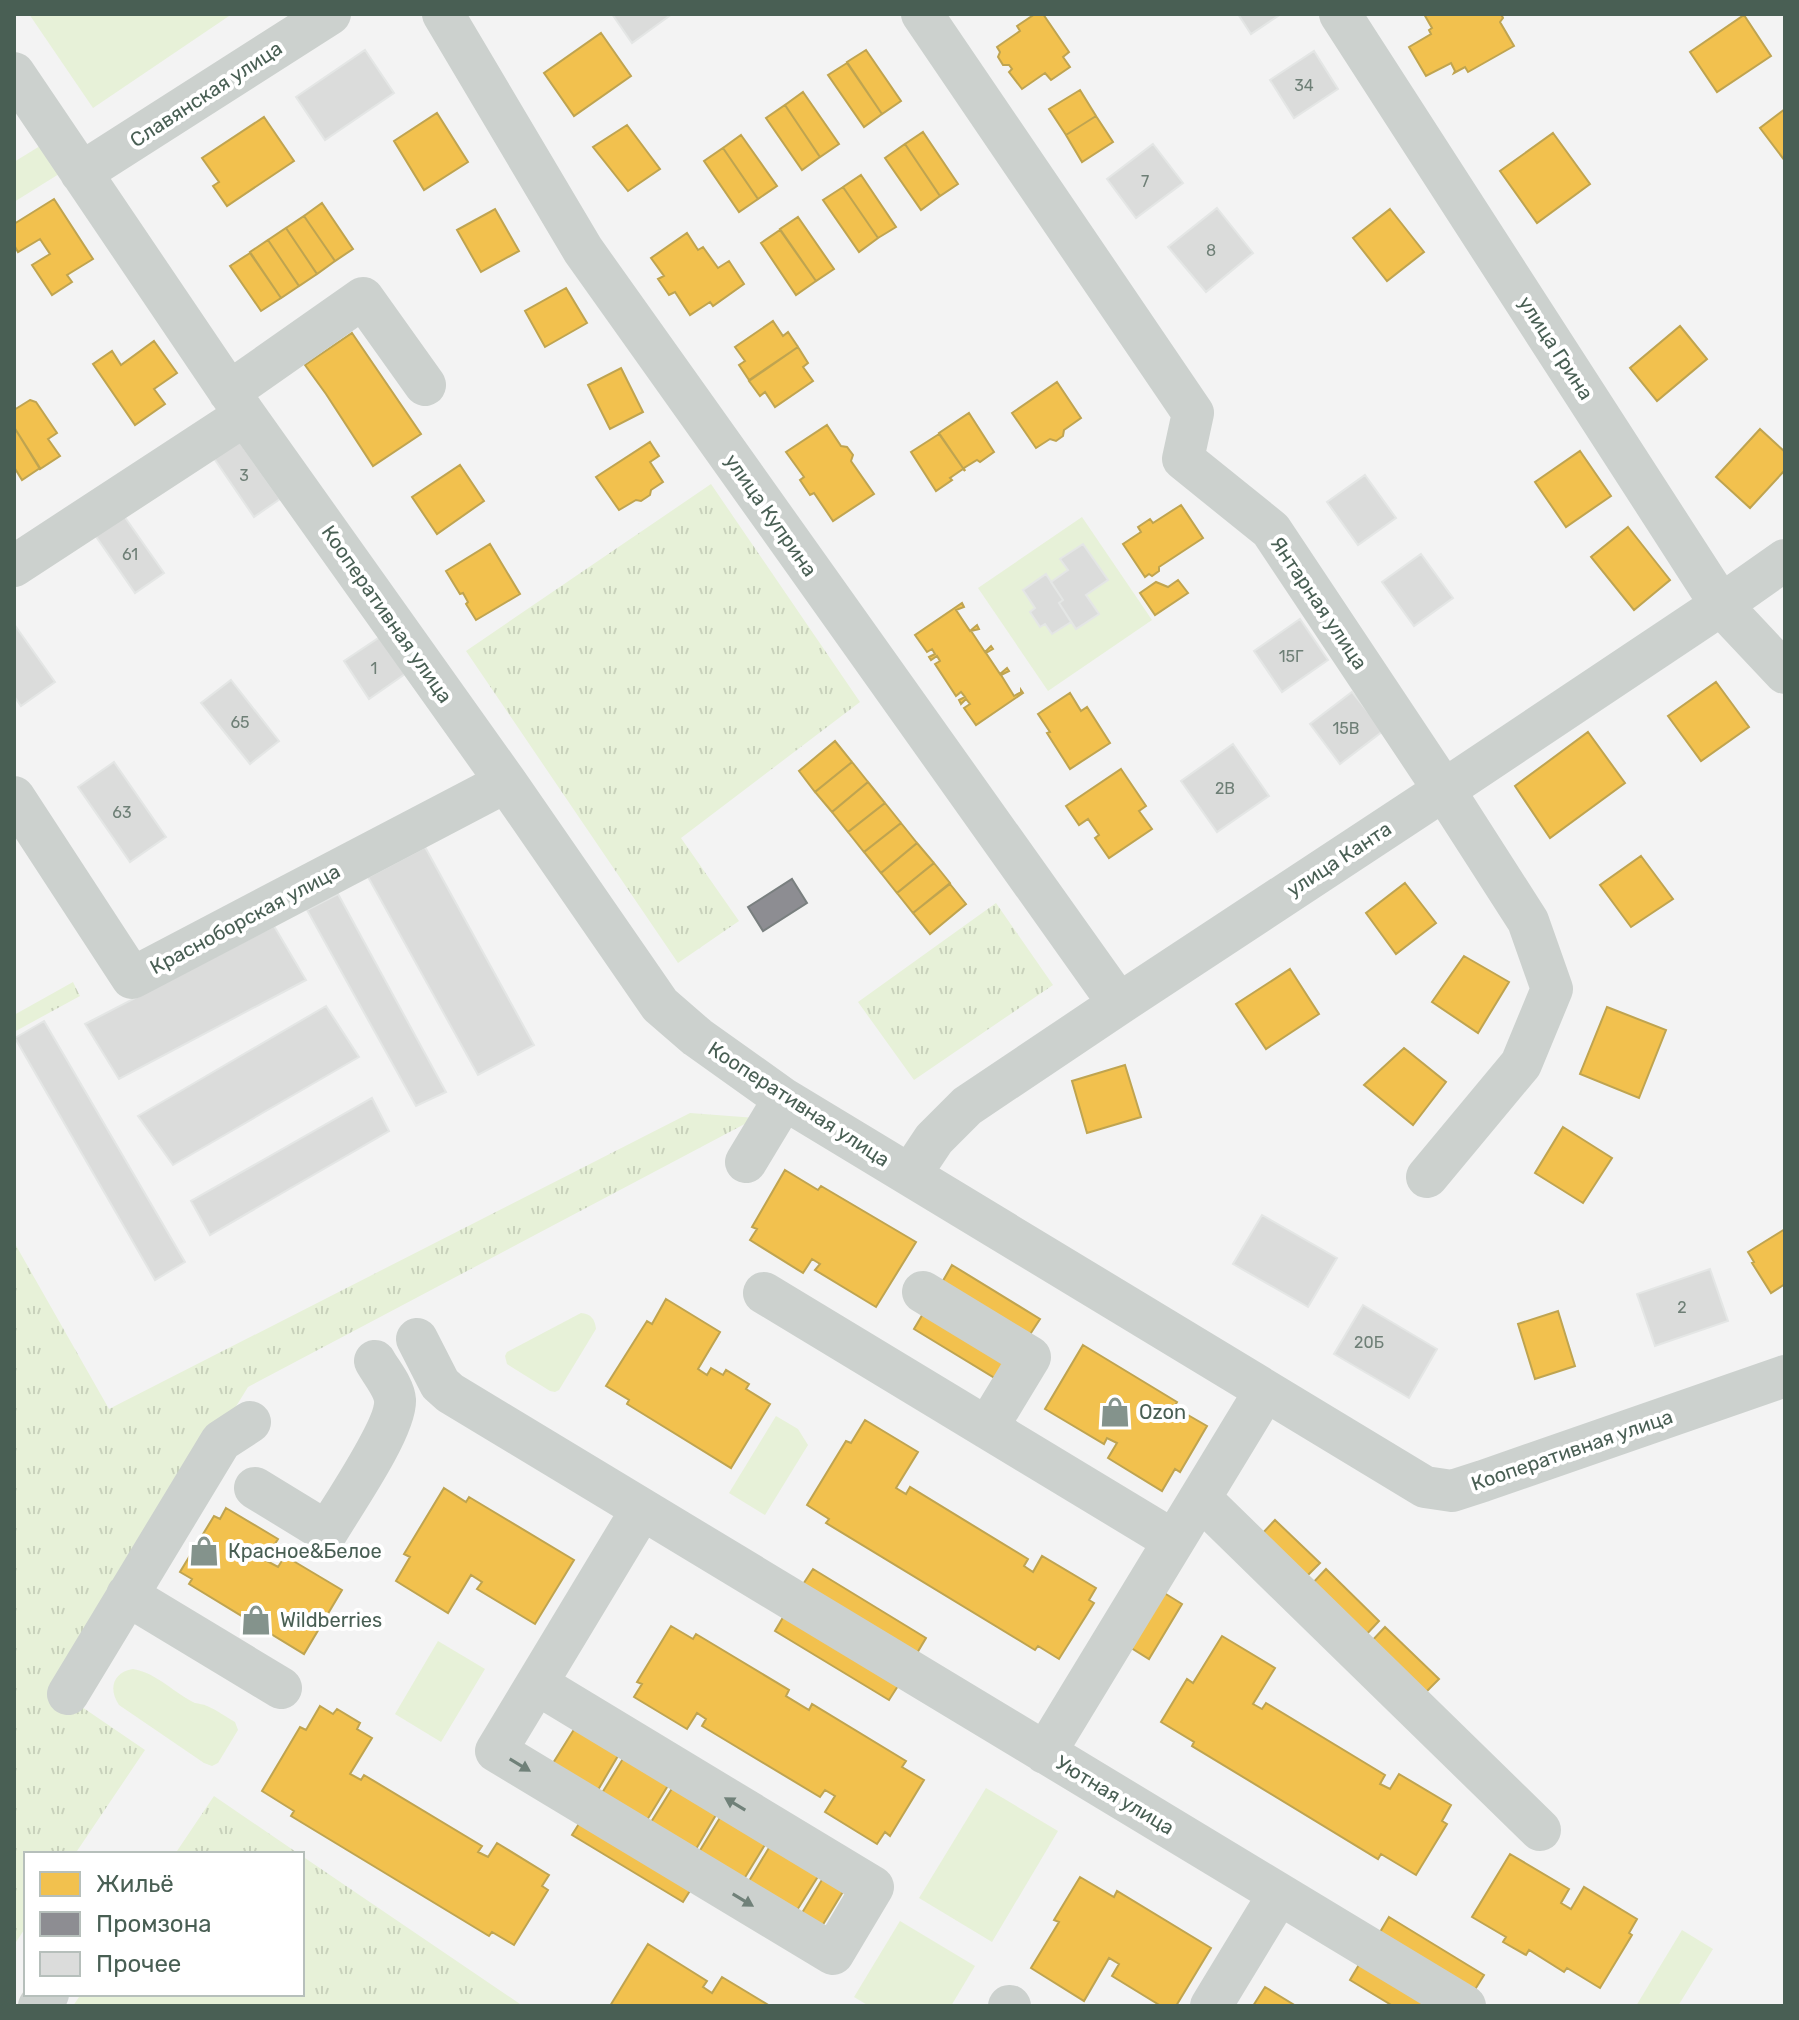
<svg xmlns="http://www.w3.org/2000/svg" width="1799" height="2020" viewBox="0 0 1799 2020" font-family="Rubik,sans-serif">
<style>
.grass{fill:url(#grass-tufts)}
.green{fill:#e7f1d8}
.homes{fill:#f2c14e;stroke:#bfa450;stroke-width:2}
.industry{fill:#8d8d92;stroke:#797f7f;stroke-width:2}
.building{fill:#dbdcdb;stroke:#e4e6e5;stroke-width:2}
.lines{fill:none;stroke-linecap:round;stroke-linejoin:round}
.minor{stroke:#ccd1ce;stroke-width:42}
.oneway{fill:#708179}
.labels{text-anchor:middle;stroke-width:8;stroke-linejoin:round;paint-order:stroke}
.number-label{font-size:16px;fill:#6e7f76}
.street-label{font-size:20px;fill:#495f54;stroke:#fff}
.poi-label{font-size:20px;fill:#495f54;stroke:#fff;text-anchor:start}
</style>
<defs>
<pattern id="grass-tufts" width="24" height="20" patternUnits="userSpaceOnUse" patternTransform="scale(2)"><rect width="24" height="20" fill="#e7f1d8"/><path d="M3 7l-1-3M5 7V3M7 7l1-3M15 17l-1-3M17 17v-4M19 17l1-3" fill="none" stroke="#c8d1bb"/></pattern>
</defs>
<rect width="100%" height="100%" fill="#f3f3f3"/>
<path class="grass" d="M 711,484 L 860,702 L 681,838 L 739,921 L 678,963 L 466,651 Z
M 996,903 L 1053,985 L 914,1080 L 858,1002 Z
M 73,982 L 80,996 L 14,1032 L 14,1015 Z
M 690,1113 L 756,1118 L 248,1387 L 60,1692 L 145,1750 L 75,1854 L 26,1854 L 26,1927 L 14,1945 L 14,1242 L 109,1409 Z
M 214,1796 L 299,1854 L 175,1854 Z
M 302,1856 L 523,2006 L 73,2006 L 81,1994 L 302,1994 Z"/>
<path class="green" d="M 29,14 L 232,14 L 93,108 Z
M 40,146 L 59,174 L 14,202 L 14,162 Z
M 1082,517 L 1152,620 L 1048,691 L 978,588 Z
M 581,1313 C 591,1314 595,1319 596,1329 L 559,1390 L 555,1392 L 550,1391 L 507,1364 L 505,1356 L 507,1352 Z
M 776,1416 L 798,1429 L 808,1445 L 765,1515 L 729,1493 Z
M 438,1641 L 485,1669 L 441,1742 L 395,1714 Z
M 133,1669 C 157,1673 174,1693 195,1703 C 199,1704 203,1704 207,1706 C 217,1710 226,1717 235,1722 L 238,1730 L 218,1763 L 212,1766 L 204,1763 L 119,1705 C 108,1689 113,1672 133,1669 Z
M 986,1788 L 1058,1831 L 992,1942 L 919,1898 Z
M 900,1921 L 975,1966 L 951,2006 L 869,2006 L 854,1997 Z
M 1682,1930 L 1713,1949 L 1678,2006 L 1636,2006 Z"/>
<path class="homes" d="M 1035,14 L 1043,14 L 1069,52 L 1063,57 L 1070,67 L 1051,80 L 1045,73 L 1022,89 L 1009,72 L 1012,69 L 1009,65 L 1003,65 L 998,57 L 1000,52 L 997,47 L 1020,31 L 1017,26 Z
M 1424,14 L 1501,14 L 1503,18 L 1500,22 L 1514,46 L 1468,72 L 1465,67 L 1454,73 L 1455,71 L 1451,63 L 1426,76 L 1409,47 L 1431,34 L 1429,30 L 1432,28 Z
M 1744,15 L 1771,56 L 1717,92 L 1690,52 Z
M 601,33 L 631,76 L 574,116 L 544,73 Z
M 866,50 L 901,101 L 882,114 L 847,62 Z
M 847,63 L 882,114 L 864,127 L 828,75 Z
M 1080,90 L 1096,116 L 1066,135 L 1049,109 Z
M 803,92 L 839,144 L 820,157 L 785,105 Z
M 785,105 L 820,157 L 802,170 L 766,118 Z
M 1785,109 L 1785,161 L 1760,128 Z
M 437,113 L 468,162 L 424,190 L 394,141 Z
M 1096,116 L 1113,142 L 1082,162 L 1066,135 Z
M 264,117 L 294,161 L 227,206 L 213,186 L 219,182 L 202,158 Z
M 627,125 L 660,169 L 628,191 L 593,147 Z
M 923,132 L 958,184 L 940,196 L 905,144 Z
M 1553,133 L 1590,184 L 1537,223 L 1500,171 Z
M 741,135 L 777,186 L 758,199 L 723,148 Z
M 905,144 L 940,196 L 921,210 L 885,158 Z
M 723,148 L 758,199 L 739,212 L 704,161 Z
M 861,175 L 896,227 L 878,238 L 843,187 Z
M 843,187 L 878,238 L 859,252 L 823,200 Z
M 54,199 L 93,259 L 67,275 L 72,282 L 52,295 L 32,265 L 50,254 L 40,239 L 18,252 L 14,245 L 14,224 Z
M 322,203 L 353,249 L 335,261 L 304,216 Z
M 495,209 L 519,251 L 481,272 L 457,230 Z
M 1390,209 L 1424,252 L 1387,281 L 1353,238 Z
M 304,216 L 335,261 L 317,274 L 286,228 Z
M 798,217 L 834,269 L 816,281 L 780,229 Z
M 286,228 L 317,274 L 299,286 L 268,240 Z
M 780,230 L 816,281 L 796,295 L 761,243 Z
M 687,233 L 698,250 L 703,247 L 718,268 L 729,261 L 744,284 L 713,306 L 710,302 L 690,315 L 675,292 L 669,295 L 658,279 L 664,276 L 651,258 Z
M 268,240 L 299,286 L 281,298 L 250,252 Z
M 250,253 L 281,298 L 261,311 L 230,266 Z
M 566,288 L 587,323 L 545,347 L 525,311 Z
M 773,321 L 783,336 L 788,332 L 798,347 L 749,380 L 739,365 L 745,361 L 735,347 Z
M 1680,326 L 1707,359 L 1657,401 L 1630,368 Z
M 352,333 L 421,434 L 373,466 L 326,394 L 305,365 Z
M 154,341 L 177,373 L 154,389 L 165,404 L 135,425 L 93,364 L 112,351 L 121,365 Z
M 798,347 L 808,363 L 803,367 L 813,381 L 775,407 L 765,392 L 760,396 L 749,381 Z
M 621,368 L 643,412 L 610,429 L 588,385 Z
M 1057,382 L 1081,418 L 1064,430 L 1063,436 L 1056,441 L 1050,439 L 1036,448 L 1012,413 Z
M 30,400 L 36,402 L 57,433 L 48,439 L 60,456 L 40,469 L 14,427 L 14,410 Z
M 969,413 L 994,452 L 980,462 L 977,460 L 964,468 L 965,471 L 939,433 Z
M 827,425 L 841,446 L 847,447 L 853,455 L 851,461 L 874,494 L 833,521 L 814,493 L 810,495 L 800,480 L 804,477 L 786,452 Z
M 14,427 L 40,468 L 22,480 L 14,467 Z
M 1760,429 L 1785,452 L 1785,470 L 1750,508 L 1716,477 Z
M 939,434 L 965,471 L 963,469 L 950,478 L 952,480 L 936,491 L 911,452 Z
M 650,442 L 659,456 L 650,462 L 663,482 L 651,490 L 650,495 L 641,501 L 636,500 L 619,510 L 596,477 Z
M 1580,451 L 1611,496 L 1566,527 L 1535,482 Z
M 460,465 L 484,501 L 437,534 L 412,497 Z
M 1181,505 L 1203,538 L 1159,567 L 1159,571 L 1152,576 L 1149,574 L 1145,577 L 1123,544 L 1141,532 L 1138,527 L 1150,519 L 1153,523 Z
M 1628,527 L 1670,580 L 1634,610 L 1591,557 Z
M 490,544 L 520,594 L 476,620 L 466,604 L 468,602 L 463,593 L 460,594 L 446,571 Z
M 1178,580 L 1188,593 L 1155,615 L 1140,593 L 1156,582 L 1168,587 Z
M 962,603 L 964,607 L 956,610 L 970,631 L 977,625 L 979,629 L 971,631 L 985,652 L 991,646 L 993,649 L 986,653 L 1000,674 L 1007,668 L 1009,671 L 1001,675 L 1014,696 L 1021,692 L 1021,690 L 1023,693 L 976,725 L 964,708 L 970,704 L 966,699 L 961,704 L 959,700 L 965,697 L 961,692 L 956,696 L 935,664 L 940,661 L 937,656 L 931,660 L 929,657 L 935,654 L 932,649 L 927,652 L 915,635 Z
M 1716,682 L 1749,727 L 1701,761 L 1668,716 Z
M 1070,693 L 1081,711 L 1087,707 L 1110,743 L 1070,769 L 1047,733 L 1050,732 L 1038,714 Z
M 1588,732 L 1625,783 L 1550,838 L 1515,786 Z
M 835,741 L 852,762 L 815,792 L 799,771 Z
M 852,762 L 868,782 L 832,812 L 815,792 Z
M 1121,769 L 1146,806 L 1139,811 L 1152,829 L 1109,858 L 1095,838 L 1099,835 L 1088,819 L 1079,825 L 1066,806 Z
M 868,782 L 885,803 L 848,832 L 832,812 Z
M 885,803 L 901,823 L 864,852 L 848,832 Z
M 901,823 L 917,843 L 881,873 L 864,852 Z
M 917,843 L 934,863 L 897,893 L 881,873 Z
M 1641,856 L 1673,899 L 1631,927 L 1600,885 Z
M 934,863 L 950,883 L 913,913 L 897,893 Z
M 1405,883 L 1436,923 L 1396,954 L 1366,913 Z
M 950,884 L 966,904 L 930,934 L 913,913 Z
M 1464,956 L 1509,982 L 1478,1033 L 1432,1002 Z
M 1290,969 L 1319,1014 L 1266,1049 L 1236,1004 Z
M 1607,1007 L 1666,1030 L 1639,1098 L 1580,1074 Z
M 1404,1048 L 1446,1082 L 1413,1125 L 1364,1085 Z
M 1125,1065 L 1141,1117 L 1087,1133 L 1072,1081 Z
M 1563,1127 L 1612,1158 L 1583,1203 L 1535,1173 Z
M 785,1170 L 818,1190 L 821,1186 L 916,1242 L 876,1307 L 815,1270 L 820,1264 L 812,1259 L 803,1273 L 750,1240 L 757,1229 L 752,1227 Z
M 1785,1229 L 1785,1284 L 1771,1293 L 1752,1263 L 1754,1262 L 1748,1252 Z
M 952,1265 L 1040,1319 L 1027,1339 L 940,1286 Z
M 666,1299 L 720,1332 L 698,1369 L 707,1375 L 711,1368 L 723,1375 L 726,1370 L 749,1384 L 746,1389 L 770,1404 L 731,1468 L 627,1404 L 629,1400 L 606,1386 L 647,1321 L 652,1324 Z
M 927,1307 L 1016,1361 L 1003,1383 L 914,1329 Z
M 1558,1311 L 1575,1366 L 1535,1379 L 1518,1324 Z
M 1083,1345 L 1177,1402 L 1174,1407 L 1207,1426 L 1180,1472 L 1175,1469 L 1162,1491 L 1108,1458 L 1117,1443 L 1107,1438 L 1104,1444 L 1045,1409 Z
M 865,1420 L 918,1452 L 896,1488 L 906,1494 L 910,1487 L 1028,1559 L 1024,1566 L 1033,1572 L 1042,1556 L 1096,1588 L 1089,1600 L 1094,1603 L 1059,1659 L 1038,1646 L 1035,1650 L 826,1523 L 829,1519 L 807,1505 L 846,1441 L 851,1443 Z
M 444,1488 L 466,1502 L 469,1497 L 574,1560 L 535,1624 L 477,1589 L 482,1582 L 471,1575 L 448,1613 L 396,1581 L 410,1557 L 404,1554 Z
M 226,1508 L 278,1539 L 265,1560 L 278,1567 L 285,1556 L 342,1590 L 304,1654 L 189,1584 L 192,1579 L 180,1572 L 214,1516 L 220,1519 Z
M 1275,1520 L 1320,1563 L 1303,1580 L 1259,1537 Z
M 813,1569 L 926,1638 L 914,1658 L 800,1589 Z
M 1326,1569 L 1379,1621 L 1363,1638 L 1310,1586 Z
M 1161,1591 L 1182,1604 L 1149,1659 L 1128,1646 Z
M 788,1609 L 903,1678 L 889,1700 L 775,1631 Z
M 671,1626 L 693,1639 L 696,1634 L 789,1690 L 786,1696 L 809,1710 L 812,1704 L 906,1761 L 902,1767 L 924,1780 L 890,1836 L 885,1832 L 877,1844 L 825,1812 L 835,1796 L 825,1790 L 820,1797 L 702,1726 L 706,1719 L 697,1713 L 687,1729 L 634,1697 L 642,1684 L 637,1682 Z
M 1385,1627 L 1439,1679 L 1422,1696 L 1369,1644 Z
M 1222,1636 L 1275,1668 L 1253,1704 L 1262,1709 L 1266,1703 L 1385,1775 L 1380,1784 L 1390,1789 L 1399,1774 L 1451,1805 L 1442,1821 L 1447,1824 L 1416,1875 L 1381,1854 L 1378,1859 L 1192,1746 L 1194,1742 L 1161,1722 L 1187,1679 L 1193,1683 Z
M 320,1706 L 333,1714 L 337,1709 L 360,1723 L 357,1729 L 372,1738 L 350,1774 L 361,1780 L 364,1775 L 482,1846 L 478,1852 L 488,1857 L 497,1843 L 549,1875 L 542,1886 L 548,1890 L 514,1945 L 492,1932 L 489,1936 L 291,1816 L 294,1811 L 262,1791 L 300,1727 L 306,1730 Z
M 578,1723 L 622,1749 L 595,1795 L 550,1768 Z
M 627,1752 L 672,1779 L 644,1825 L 599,1798 Z
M 676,1782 L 720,1808 L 693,1854 L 648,1827 Z
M 724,1811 L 769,1838 L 741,1884 L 696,1857 Z
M 585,1814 L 696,1881 L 683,1902 L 572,1835 Z
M 773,1841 L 822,1870 L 794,1915 L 746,1886 Z
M 1510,1854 L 1569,1889 L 1561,1903 L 1571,1909 L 1584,1887 L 1637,1919 L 1629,1933 L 1632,1935 L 1600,1988 L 1567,1968 L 1564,1972 L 1529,1950 L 1526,1955 L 1503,1942 L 1506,1937 L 1472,1917 Z
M 826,1873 L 847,1885 L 819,1931 L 799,1918 Z
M 1080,1877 L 1114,1897 L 1117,1891 L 1211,1948 L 1176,2006 L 1161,2006 L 1112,1976 L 1119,1964 L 1109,1958 L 1084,2001 L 1031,1968 L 1059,1922 L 1054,1920 Z
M 1389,1917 L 1484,1975 L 1471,1996 L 1376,1939 Z
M 648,1944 L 707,1981 L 703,1987 L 712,1993 L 722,1977 L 770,2006 L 610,2006 Z
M 1363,1958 L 1442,2006 L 1393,2006 L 1350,1980 Z
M 1265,1987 L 1296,2006 L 1253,2006 Z"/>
<path class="industry" d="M 792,879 L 807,903 L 763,931 L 748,907 Z"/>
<path class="building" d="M 612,14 L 672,14 L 632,43 Z
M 1238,14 L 1281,14 L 1251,34 Z
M 365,50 L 394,93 L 325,140 L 296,97 Z
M 1314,51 L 1338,89 L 1294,118 L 1270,80 Z
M 1153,144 L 1183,183 L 1136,218 L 1107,179 Z
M 1217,208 L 1253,253 L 1206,292 L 1168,247 Z
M 234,434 L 280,499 L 254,517 L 209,451 Z
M 1365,475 L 1396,518 L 1358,545 L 1327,502 Z
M 124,516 L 164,573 L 135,593 L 95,535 Z
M 1083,544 L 1108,580 L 1086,595 L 1099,614 L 1076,629 L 1059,603 L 1063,600 L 1051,582 L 1068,570 L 1060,559 Z
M 1421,554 L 1453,598 L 1414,626 L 1382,582 Z
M 1046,574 L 1063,600 L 1059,603 L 1071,622 L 1052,634 L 1045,624 L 1040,627 L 1030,612 L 1035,608 L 1023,590 Z
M 1300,619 L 1328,660 L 1282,692 L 1254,651 Z
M 14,624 L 55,682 L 21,706 L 14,696 Z
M 380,637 L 405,674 L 369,699 L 344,661 Z
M 231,680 L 279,741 L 250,764 L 201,703 Z
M 1352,692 L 1383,731 L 1340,764 L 1310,724 Z
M 1233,744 L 1269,796 L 1217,832 L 1181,781 Z
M 114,762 L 166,837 L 130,862 L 78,787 Z
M 425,847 L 534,1045 L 478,1075 L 368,877 Z
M 338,894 L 446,1092 L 416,1106 L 307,910 Z
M 274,926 L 306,980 L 119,1079 L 85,1024 Z
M 326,1006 L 359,1057 L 173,1165 L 138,1116 Z
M 44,1021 L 185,1262 L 155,1280 L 15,1038 Z
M 372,1098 L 389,1131 L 210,1235 L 191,1201 Z
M 1262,1215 L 1337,1258 L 1308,1307 L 1233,1264 Z
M 1710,1269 L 1728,1321 L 1655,1346 L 1637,1294 Z
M 1363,1305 L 1437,1349 L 1409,1398 L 1334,1354 Z"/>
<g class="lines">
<path class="minor" d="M 443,14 L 583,250 L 1119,1004
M 922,14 L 1193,413 L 1183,459 L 1271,530 L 1444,790 L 1528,921 L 1552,989 L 1521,1064 L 1427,1177
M 1340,14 L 1721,605 L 1785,673
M 14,73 L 245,415 L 506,782 L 660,1005 L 697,1037 L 784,1099 L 1425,1487 L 1452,1491 L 1483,1481 L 1785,1376
M 81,173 L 330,14
M 229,392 L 363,298 L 425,385
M 14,566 L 245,415
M 14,797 L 132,978 L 506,782
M 746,1162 L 784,1099
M 910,1175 L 934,1139 L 967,1106 L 1119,1004 L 1444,790 L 1721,605 L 1785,560
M 923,1292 L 1030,1357 L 987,1428
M 764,1293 L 1174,1541
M 417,1339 L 440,1384 L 450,1393 L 1465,2006
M 255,1488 L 327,1532 C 343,1505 397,1427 395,1400 C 394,1387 381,1372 375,1361
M 1200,1498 L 1540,1830
M 127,1595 L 281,1688
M 537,1684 L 873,1887 L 833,1954 L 496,1751 L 642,1509
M 68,1694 L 221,1441 L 250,1422
M 1045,1753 L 1265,1391
M 39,2006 L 48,1994
M 1009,2006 L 1010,2006
M 1211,2006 L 1279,1894"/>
</g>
<defs><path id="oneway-solid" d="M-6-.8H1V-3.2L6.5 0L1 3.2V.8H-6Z" transform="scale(2)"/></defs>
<g class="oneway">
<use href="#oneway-solid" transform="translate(520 1765) rotate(31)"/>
<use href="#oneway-solid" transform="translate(735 1804) rotate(-149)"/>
<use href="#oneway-solid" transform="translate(743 1900) rotate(31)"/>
</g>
<defs>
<g id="shop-bare" transform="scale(2.4)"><path d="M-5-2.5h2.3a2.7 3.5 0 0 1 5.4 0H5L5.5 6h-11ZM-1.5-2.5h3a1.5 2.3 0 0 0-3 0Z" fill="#84938c" stroke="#fff" stroke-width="2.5" paint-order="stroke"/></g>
</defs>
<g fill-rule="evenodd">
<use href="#shop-bare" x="1115" y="1412"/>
<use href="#shop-bare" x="204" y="1551"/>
<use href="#shop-bare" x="256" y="1620"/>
</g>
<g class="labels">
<g class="number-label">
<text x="1304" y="91">34</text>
<text x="1145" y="187">7</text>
<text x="1211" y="256">8</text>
<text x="244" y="481">3</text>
<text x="130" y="560">61</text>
<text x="1291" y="662">15Г</text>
<text x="374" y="674">1</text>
<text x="240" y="728">65</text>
<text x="1346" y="734">15В</text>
<text x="1225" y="794">2В</text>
<text x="122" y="818">63</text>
<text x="1682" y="1313">2</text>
<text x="1369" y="1348">20Б</text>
</g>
<g class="street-label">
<text transform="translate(206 94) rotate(-33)" y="7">Славянская улица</text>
<text transform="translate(1556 348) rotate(57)" y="7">улица Грина</text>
<text transform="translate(771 515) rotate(55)" y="7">улица Куприна</text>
<text transform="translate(1319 603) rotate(56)" y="7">Янтарная улица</text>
<text transform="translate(387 614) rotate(55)" y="7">Кооперативная улица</text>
<text transform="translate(1339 859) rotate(-33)" y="7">улица Канта</text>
<text transform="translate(245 919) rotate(-28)" y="7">Красноборская улица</text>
<text transform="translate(799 1104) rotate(33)" y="7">Кооперативная улица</text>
<text transform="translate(1572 1450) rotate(-19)" y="7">Кооперативная улица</text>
<text transform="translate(1115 1795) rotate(31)" y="7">Уютная улица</text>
</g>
<g class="poi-label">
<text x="1139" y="1419">Ozon</text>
<text x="228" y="1558">Красное&amp;Белое</text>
<text x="280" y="1627">Wildberries</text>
</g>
</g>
<rect width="1799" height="2020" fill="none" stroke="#495f54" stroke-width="32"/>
<rect x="24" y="1852" width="280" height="144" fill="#ffffff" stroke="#b6bfbb" stroke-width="2"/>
<rect x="40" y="1872" width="40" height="24" fill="#f2c14e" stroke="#b6bfbb" stroke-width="2"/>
<text x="96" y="1892" font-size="24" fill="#495f54">Жильё</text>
<rect x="40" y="1912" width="40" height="24" fill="#8d8d92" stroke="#b6bfbb" stroke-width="2"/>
<text x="96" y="1932" font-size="24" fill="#495f54">Промзона</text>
<rect x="40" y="1952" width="40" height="24" fill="#dbdcdb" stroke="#b6bfbb" stroke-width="2"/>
<text x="96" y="1972" font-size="24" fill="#495f54">Прочее</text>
</svg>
